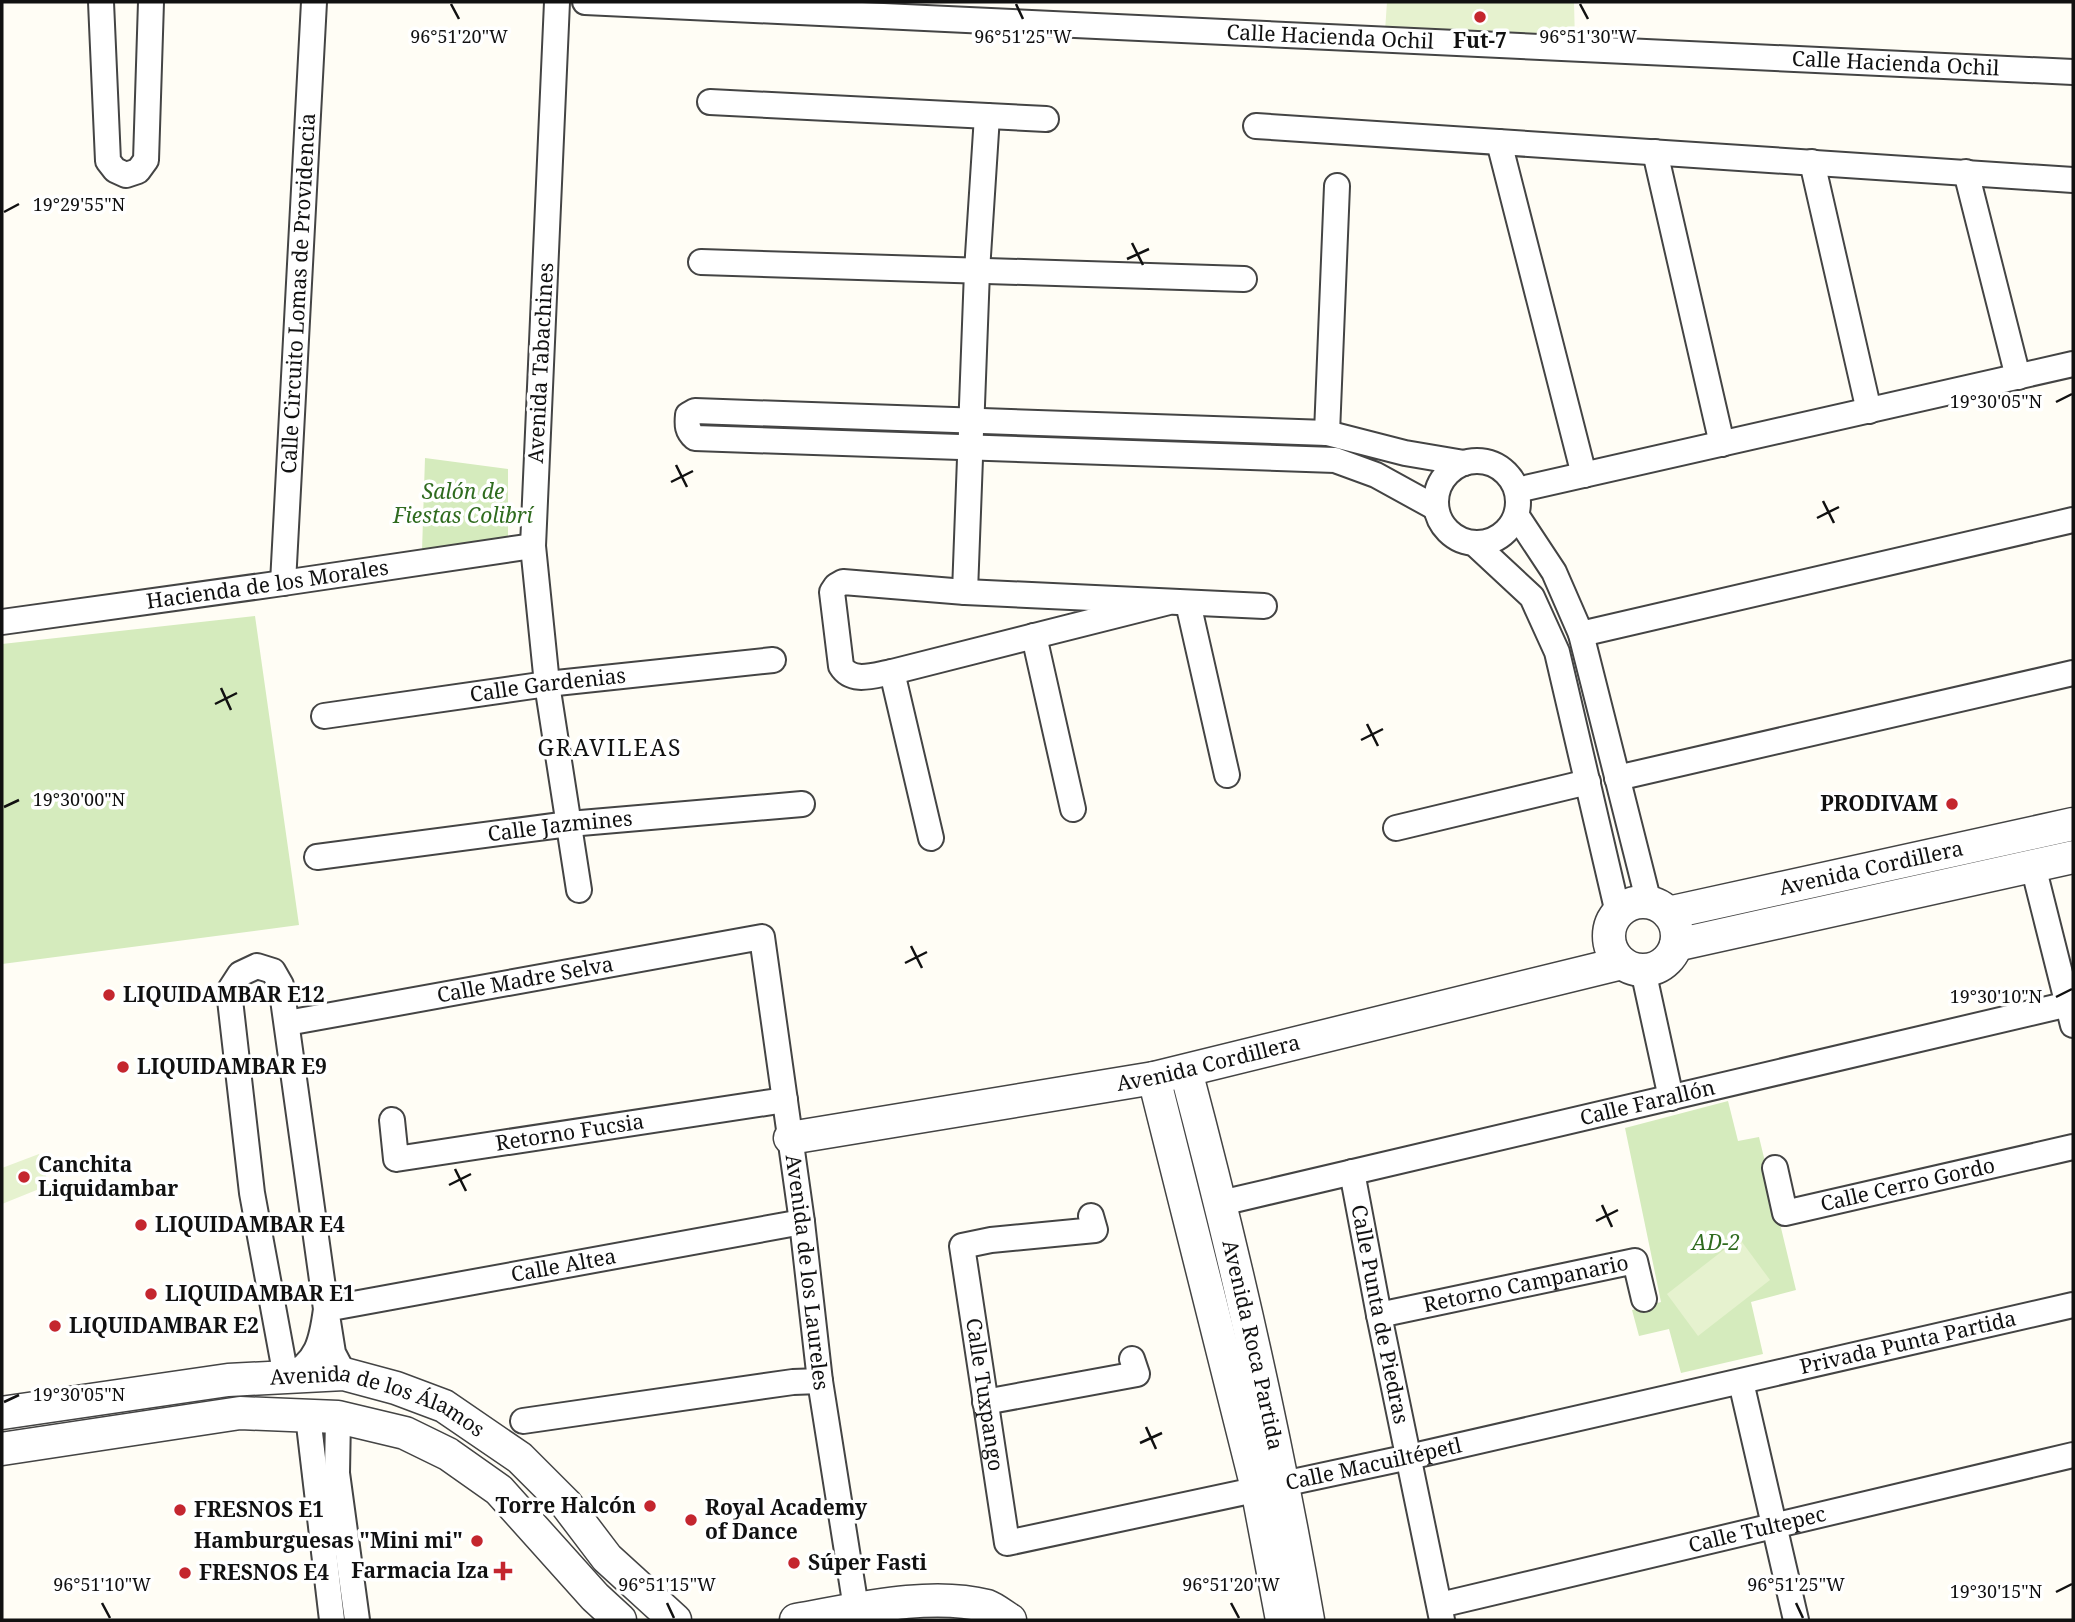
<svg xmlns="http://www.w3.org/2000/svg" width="2075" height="1622" viewBox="0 0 2075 1622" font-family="'Noto Serif',serif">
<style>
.green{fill:#d5ebbd}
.pitch{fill:#e6f2cf}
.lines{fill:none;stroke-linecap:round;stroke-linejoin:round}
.minor-casing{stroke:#444;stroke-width:28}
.tertiary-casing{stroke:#444;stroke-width:35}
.minor{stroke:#fff;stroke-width:24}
.tertiary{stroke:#fff;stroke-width:32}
.ticks{fill:none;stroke:#111;stroke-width:2.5}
.poi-dot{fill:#c4262e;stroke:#fff;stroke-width:2.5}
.labels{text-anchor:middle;stroke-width:7;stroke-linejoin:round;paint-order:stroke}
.street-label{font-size:21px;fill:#111;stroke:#fff}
.poi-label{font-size:21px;font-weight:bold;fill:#111;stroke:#fff;text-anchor:start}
.park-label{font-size:21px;font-style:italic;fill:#2f6b1f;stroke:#fff}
.neighbourhood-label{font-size:23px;letter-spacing:2px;fill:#111;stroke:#fff}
.ticks-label{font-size:18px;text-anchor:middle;fill:#111;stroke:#fff;stroke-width:7;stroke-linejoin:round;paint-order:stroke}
</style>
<rect width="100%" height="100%" fill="#fffdf5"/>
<path class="green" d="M 425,458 L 508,469 L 508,537 L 422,551 Z
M 255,616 L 299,925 L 2,964 L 2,644 Z
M 1728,1101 L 1738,1141 L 1759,1137 L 1796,1290 L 1751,1302 L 1763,1354 L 1681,1373 L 1669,1329 L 1639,1336 L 1632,1310 L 1661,1302 L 1625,1128 Z"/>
<path class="pitch" d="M 1387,2 L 1574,2 L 1575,42 L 1385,31 Z
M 39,1154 L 49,1185 L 2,1204 L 2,1168 Z
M 1739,1238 L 1770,1280 L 1698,1336 L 1667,1294 Z"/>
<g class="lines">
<g class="minor-casing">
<g id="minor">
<path d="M 101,2 L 108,161 L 115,170 L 126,175 L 138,171 L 146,160 L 151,2"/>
<path d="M 557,2 L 533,546 L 547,684 L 579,890"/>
<path id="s1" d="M 585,2 L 2073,72"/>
<path d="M 710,102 L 1046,119"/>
<path d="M 1256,126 L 2073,180"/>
<path d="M 1499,142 L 1584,475"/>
<path d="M 1655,152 L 1722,444"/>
<path d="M 1812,162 L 1869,411"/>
<path d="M 1966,172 L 2018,377"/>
<path d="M 701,262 L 1244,279"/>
<path d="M 1327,433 L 1337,186"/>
<circle cx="1477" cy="502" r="41"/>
<path d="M 1517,490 L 2073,364"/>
<path d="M 1436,508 L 1376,475 L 1335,460 L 695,438 C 687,431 687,425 688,415 L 695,411 L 1327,433 L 1405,453 L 1464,463"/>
<path d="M 1517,516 L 1554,572 L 1581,634 L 1649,903"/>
<path d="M 1475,544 L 1532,597 L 1557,652 L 1618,913"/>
<path id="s2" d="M 283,583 L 314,2"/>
<path d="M 965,592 L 977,271 L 987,116"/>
<path d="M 1169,602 L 892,672 C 874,675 852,684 841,666 L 832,592 L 836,586 L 843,582 L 965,592 L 1264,606"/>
<path d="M 1188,603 L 1227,775"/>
<path id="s3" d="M 2,622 L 283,583 L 533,546"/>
<path d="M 1581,634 L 2073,520"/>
<path d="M 1034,636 L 1073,809"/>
<path d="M 892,672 L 931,838"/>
<path id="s4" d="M 324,716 L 547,684 L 773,660"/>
<path d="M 1617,778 L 2073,673"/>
<path d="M 1396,828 L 1588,782"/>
<path id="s5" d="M 317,857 L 569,824 L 802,804"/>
<path d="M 2033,866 L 2073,1025"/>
<path d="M 1643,970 L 1671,1098"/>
<path id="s6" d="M 287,1023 L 762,937 L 802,1222 L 820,1381 L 856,1608"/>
<path id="s7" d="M 392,1120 L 396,1159 L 785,1100"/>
<path id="s8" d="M 1775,1168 L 1785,1213 L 2073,1147"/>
<path id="s9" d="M 1352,1172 L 1379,1315 L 1442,1620"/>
<path id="s10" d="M 1221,1203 L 2073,1003"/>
<path id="s11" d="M 1091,1216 L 1095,1230 L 991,1240 L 962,1246 L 1007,1543 L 1409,1457 L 2073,1305"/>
<path id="s12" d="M 1379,1315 L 1635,1261 L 1644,1299"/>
<path id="s13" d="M 344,1374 L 333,1353 L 326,1309 L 281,985 L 273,971 L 257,966 L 240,974 L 229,991 L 252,1193 L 286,1377 C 318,1364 322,1339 326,1309 L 802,1222"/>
<path d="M 1741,1382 L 1796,1620"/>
<path d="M 985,1402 L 1137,1374 L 1132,1359"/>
<path d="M 308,1416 L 332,1620"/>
<path d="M 338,1417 L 337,1473 L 357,1620"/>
<path d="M 523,1421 L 793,1382 L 820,1381"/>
<path id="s14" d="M 1440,1605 L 2073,1455"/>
</g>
</g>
<g class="tertiary-casing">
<g id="tertiary">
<circle cx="1643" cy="936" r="34"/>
<path id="s15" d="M 1668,913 L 2073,824"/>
<path d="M 1676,945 L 2073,857"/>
<path id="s16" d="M 1186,1071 C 1234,1252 1276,1435 1308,1620"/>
<path d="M 1154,1078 L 1257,1488 L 1282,1620"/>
<path id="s17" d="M 790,1138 L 1154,1078 L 1622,963"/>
<path id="s18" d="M 2,1413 L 228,1380 L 344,1374 L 396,1388 L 444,1406 L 520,1458 L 566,1504 L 607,1558 L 675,1620"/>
<path d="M 2,1449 L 240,1413 L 338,1417 L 405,1433 L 448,1454 L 499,1490 L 595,1597 L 620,1620"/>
<path d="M 796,1620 C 854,1610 929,1591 987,1606 C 995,1609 1003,1616 1010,1620"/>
</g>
</g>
<use href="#minor" class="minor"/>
<use href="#tertiary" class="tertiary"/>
</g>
<path class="ticks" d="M 451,4 L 459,19M 1016,4 L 1023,19M 1580,4 L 1588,19M 4,212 L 19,204M 1132,243 L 1143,265M 1127,259 L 1149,249M 2056,402 L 2072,394M 676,465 L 687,487M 671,482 L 693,471M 1823,501 L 1834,523M 1817,518 L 1839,507M 221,688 L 231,710M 215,704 L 237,693M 1367,724 L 1378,746M 1361,740 L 1383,729M 4,807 L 19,800M 911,946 L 922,968M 905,963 L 927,952M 2056,997 L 2072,989M 455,1169 L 466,1191M 449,1185 L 471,1174M 1602,1205 L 1612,1227M 1596,1221 L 1618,1210M 4,1402 L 19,1395M 1146,1427 L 1156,1449M 1140,1443 L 1162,1433M 2056,1592 L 2072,1584M 102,1603 L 110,1618M 667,1603 L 674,1618M 1231,1603 L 1239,1618M 1796,1603 L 1803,1618"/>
<g class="poi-dot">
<circle cx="1480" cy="17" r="7"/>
<circle cx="1952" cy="804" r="7"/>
<circle cx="109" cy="995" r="7"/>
<circle cx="123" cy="1067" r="7"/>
<circle cx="24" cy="1177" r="7"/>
<circle cx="141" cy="1225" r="7"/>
<circle cx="151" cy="1294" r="7"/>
<circle cx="55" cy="1326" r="7"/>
<circle cx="650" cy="1506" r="7"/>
<circle cx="180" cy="1510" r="7"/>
<circle cx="691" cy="1520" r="7"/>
<circle cx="477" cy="1541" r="7"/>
<circle cx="794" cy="1563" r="7"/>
<path d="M499.5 1560.5h7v7h7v7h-7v7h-7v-7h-7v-7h7z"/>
<circle cx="185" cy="1573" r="7"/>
</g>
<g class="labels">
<g class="street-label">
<text dy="7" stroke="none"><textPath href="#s1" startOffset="746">Calle Hacienda Ochil</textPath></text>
<text dy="7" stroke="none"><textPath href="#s1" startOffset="1312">Calle Hacienda Ochil</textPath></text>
<text dy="7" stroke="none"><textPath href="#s2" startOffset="290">Calle Circuito Lomas de Providencia</textPath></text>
<text transform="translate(541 363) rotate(-87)" y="7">Avenida Tabachines</text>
<text dy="7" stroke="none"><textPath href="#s3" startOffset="268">Hacienda de los Morales</textPath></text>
<text dy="7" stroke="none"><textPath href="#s4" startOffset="226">Calle Gardenias</textPath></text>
<text dy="7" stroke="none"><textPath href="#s5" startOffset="245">Calle Jazmines</textPath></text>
<text dy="7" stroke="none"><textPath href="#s15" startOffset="208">Avenida Cordillera</textPath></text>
<text dy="7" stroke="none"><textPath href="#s6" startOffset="242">Calle Madre Selva</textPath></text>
<text dy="7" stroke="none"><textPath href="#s17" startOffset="425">Avenida Cordillera</textPath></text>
<text dy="7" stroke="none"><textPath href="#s10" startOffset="438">Calle Farallón</textPath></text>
<text dy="7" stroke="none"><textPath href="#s7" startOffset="215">Retorno Fucsia</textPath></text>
<text dy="7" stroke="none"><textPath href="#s8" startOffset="172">Calle Cerro Gordo</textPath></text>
<text dy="7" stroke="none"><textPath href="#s13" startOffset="1183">Calle Altea</textPath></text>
<text dy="7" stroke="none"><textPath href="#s6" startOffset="821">Avenida de los Laureles</textPath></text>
<text dy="7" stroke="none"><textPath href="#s12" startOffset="150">Retorno Campanario</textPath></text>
<text dy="7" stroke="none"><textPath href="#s9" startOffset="145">Calle Punta de Piedras</textPath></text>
<text dy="7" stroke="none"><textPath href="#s16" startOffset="282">Avenida Roca Partida</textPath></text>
<text dy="7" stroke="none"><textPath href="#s11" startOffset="1372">Privada Punta Partida</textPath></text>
<text dy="7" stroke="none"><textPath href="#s11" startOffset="299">Calle Tuxpango</textPath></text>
<text dy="7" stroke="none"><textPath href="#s18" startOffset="383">Avenida de los Álamos</textPath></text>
<text dy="7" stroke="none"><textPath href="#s11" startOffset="824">Calle Macuiltépetl</textPath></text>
<text dy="7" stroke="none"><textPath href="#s14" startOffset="326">Calle Tultepec</textPath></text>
</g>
<g class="poi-label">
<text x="1480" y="48" text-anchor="middle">Fut-7</text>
<text x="1938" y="811" text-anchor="end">PRODIVAM</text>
<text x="123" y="1002">LIQUIDAMBAR E12</text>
<text x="137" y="1074">LIQUIDAMBAR E9</text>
<text x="38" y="1172">Canchita<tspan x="38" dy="24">Liquidambar</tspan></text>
<text x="155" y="1232">LIQUIDAMBAR E4</text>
<text x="165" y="1301">LIQUIDAMBAR E1</text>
<text x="69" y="1333">LIQUIDAMBAR E2</text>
<text x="636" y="1513" text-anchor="end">Torre Halcón</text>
<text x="705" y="1515">Royal Academy<tspan x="705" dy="24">of Dance</tspan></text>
<text x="194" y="1517">FRESNOS E1</text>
<text x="463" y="1548" text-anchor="end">Hamburguesas "Mini mi"</text>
<text x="808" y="1570">Súper Fasti</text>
<text x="489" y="1578" text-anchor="end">Farmacia Iza</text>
<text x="199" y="1580">FRESNOS E4</text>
</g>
<g class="park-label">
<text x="463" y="499">Salón de<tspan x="463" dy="24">Fiestas Colibrí</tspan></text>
<text x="1716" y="1250">AD-2</text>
</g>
<g class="neighbourhood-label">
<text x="610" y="756">GRAVILEAS</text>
</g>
</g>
<g class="ticks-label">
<text x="459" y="43">96°51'20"W</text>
<text x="1023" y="43">96°51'25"W</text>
<text x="1588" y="43">96°51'30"W</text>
<text x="79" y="211">19°29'55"N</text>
<text x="1996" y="408">19°30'05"N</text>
<text x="79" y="806">19°30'00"N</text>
<text x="1996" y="1003">19°30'10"N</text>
<text x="79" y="1401">19°30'05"N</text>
<text x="102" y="1591">96°51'10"W</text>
<text x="667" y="1591">96°51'15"W</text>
<text x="1231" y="1591">96°51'20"W</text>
<text x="1796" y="1591">96°51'25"W</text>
<text x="1996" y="1598">19°30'15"N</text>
</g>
<rect width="2075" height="1622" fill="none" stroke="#111111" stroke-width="7"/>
</svg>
